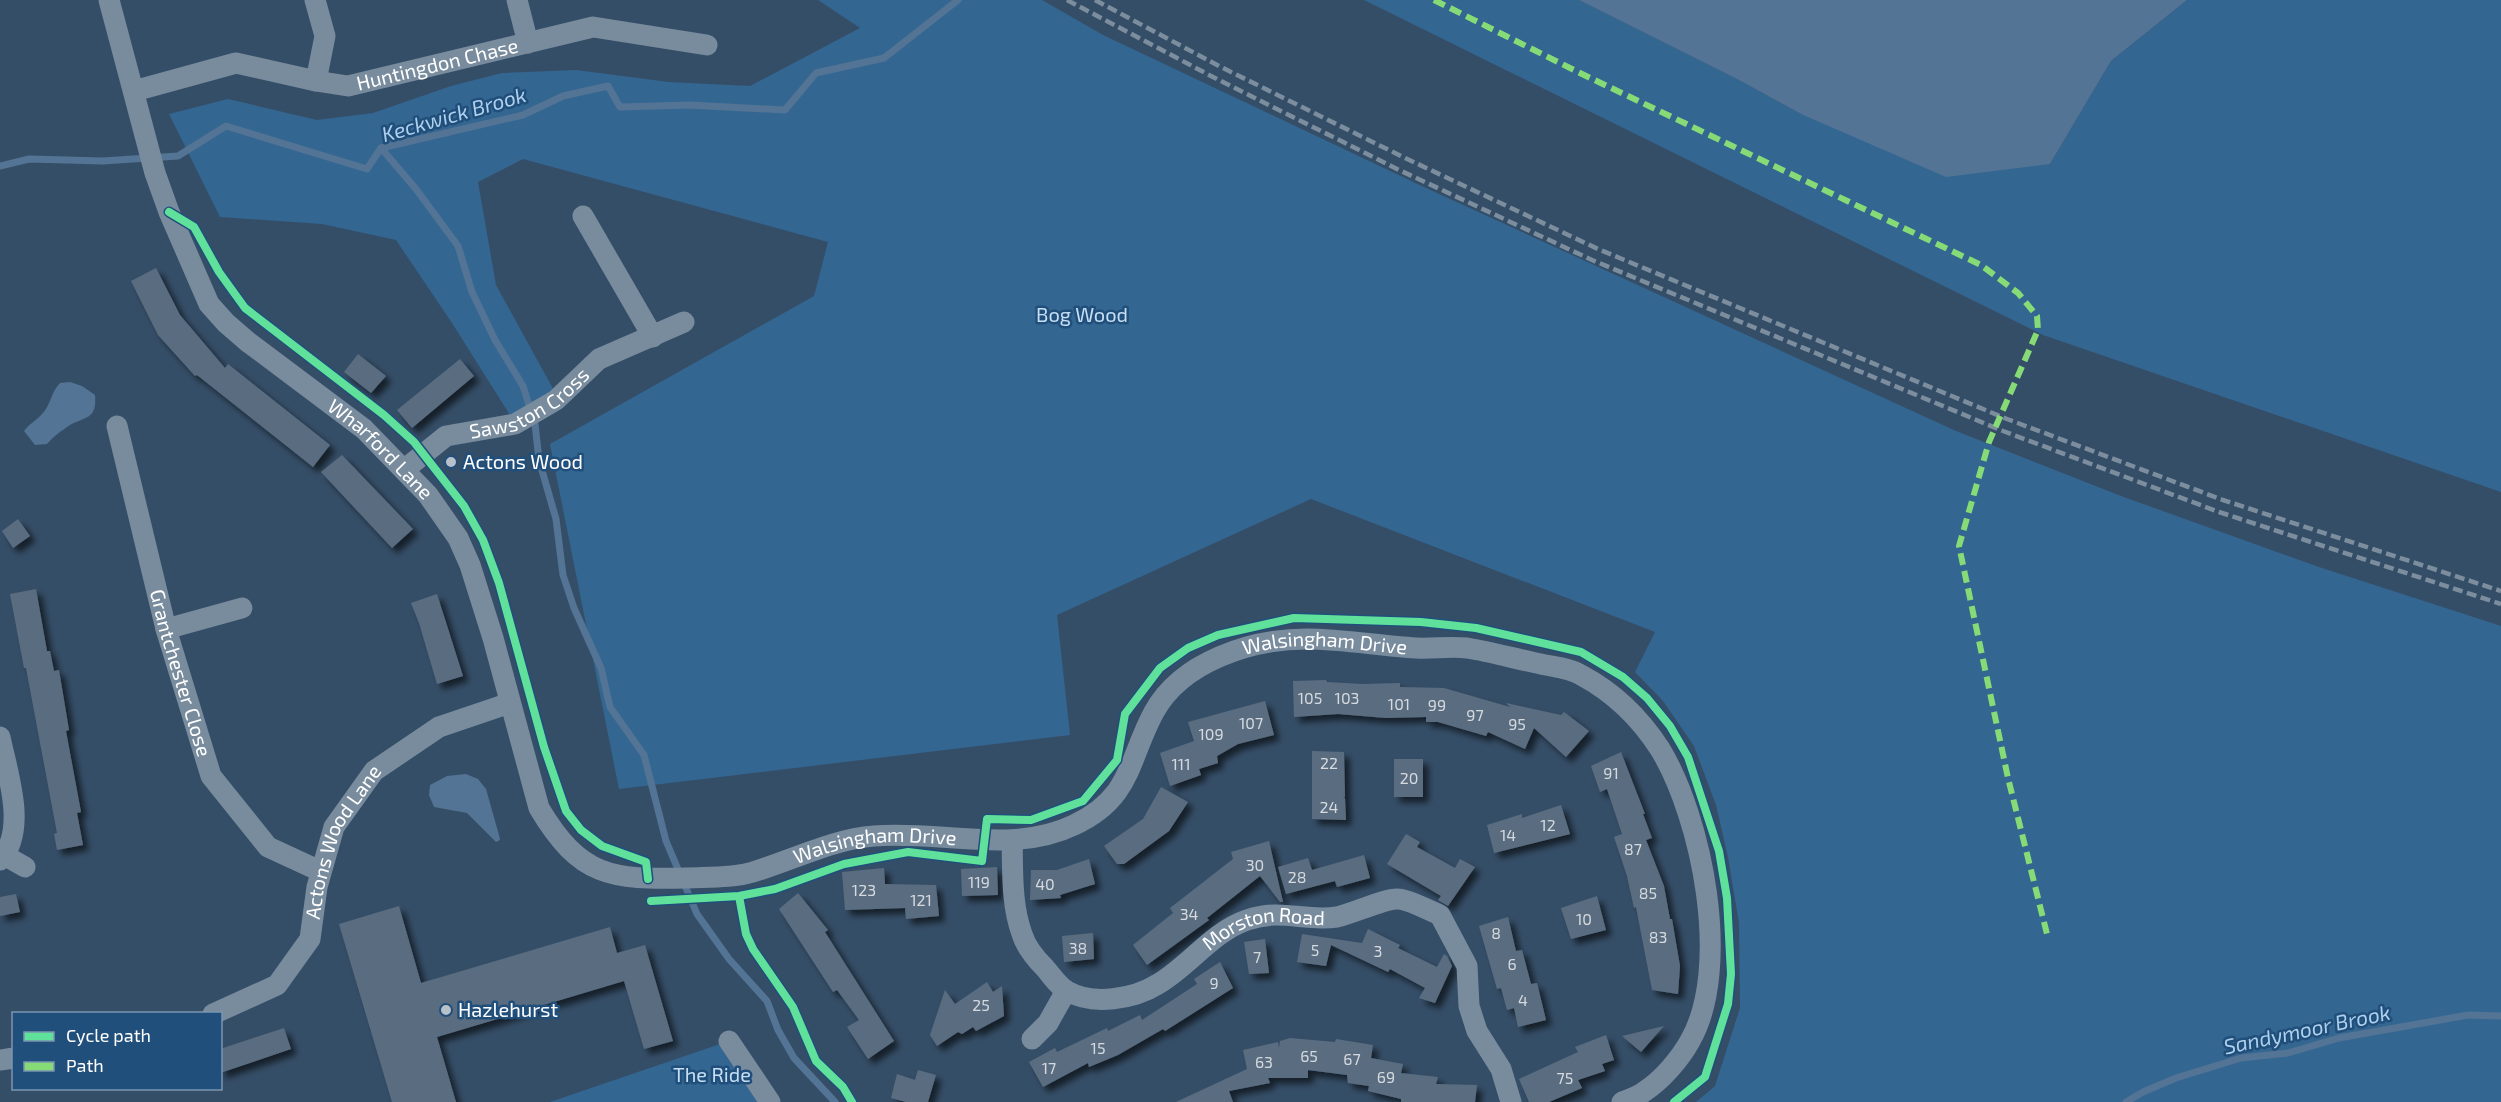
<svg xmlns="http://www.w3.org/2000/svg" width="2501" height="1102" viewBox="0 0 2501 1102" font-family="'Exo 2',sans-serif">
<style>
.green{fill:#346692}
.water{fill:#537494}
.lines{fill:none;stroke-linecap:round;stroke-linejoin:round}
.stream{stroke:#537494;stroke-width:7}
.building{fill:#5a6d80;filter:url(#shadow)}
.street{stroke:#798c9e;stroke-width:21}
.rail{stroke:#7c8e9e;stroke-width:4.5;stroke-dasharray:10 4.5;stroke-linecap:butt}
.quiet{stroke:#86db77;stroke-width:6;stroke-dasharray:12 6;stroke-linecap:butt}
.cycleway-casing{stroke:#214f7b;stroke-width:11}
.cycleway{stroke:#60e19b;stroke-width:8}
.poi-dot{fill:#b8c1ca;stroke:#214f7b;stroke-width:2}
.labels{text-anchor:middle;stroke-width:5;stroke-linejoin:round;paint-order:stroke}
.number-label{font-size:16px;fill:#d6dadf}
.street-label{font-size:20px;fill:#fff;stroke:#214f7b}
.park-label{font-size:20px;fill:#c6dff4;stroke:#214f7b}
.poi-label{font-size:20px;fill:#fff;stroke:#214f7b;text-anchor:start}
.water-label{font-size:21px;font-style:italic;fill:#aed0ed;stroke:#214f7b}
</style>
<defs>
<filter id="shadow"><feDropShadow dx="5.5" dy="5.5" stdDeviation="3" flood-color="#0009"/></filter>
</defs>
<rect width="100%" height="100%" fill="#354e67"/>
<path class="green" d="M 818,0 L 1042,0 L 1103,35 L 1426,188 L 1956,431 L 2121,496 L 2319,567 L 2501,626 L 2501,1102 L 1696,1102 L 1715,1086 L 1740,1008 L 1739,923 L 1728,857 L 1716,805 L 1694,746 L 1663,701 L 1635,672 L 1655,632 L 1311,499 L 1057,615 L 1070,735 L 619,789 L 550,444 L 814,296 L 828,242 L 523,159 L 478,182 L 496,285 L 557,396 L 515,423 L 452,323 L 396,240 L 322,224 L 220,217 L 169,114 L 228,99 L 317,120 L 373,113 L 451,86 L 502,73 L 576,70 L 669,82 L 750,86 L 860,28 Z
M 1364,0 L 1579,0 L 1737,79 L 1801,114 L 2050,164 L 2111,61 L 2187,0 L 2501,0 L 2501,492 L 2043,335 Z
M 729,1041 L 762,1102 L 550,1102 Z"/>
<path class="water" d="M 1579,0 L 2187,0 L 2111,61 L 2050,164 L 1946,177 L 1801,114 L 1737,79 Z
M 70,382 L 82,386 L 95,395 C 97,419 87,416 70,425 C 61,431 54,436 47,444 L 35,445 L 24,431 C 30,423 37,420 43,413 C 51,404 51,392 60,383 Z
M 466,774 L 478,779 L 486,789 L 499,835 L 500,840 L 496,842 L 467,813 L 434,807 L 429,795 L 430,785 L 447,776 Z"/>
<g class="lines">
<path class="stream" d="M 381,148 L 416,189 L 458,246 L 472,292 L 495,340 L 523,386 L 535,424 L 539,460 L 556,519 L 563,575 L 574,608 L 601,668 L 610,707 L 644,755 L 666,841 L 697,914 L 729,959 L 767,1001 L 778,1030 L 794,1058 L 835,1102
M 0,166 L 29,159 L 103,161 L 178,156 L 226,126 L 367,169 L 381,148 L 523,115 L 563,96 L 608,86 L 620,107 L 689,105 L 785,110 L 816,73 L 884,58 L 958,0
M 2126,1102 L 2143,1092 L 2176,1078 L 2241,1058 L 2288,1053 L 2339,1038 L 2468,1015 L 2501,1016"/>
</g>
<path class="building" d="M 156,268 L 180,315 L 225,368 L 228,364 L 330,445 L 313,467 L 197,375 L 195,376 L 158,335 L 131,281 Z
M 358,354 L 386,376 L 371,393 L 344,372 Z
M 460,359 L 474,376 L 412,428 L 397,410 Z
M 342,455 L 413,529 L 392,548 L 321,472 Z
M 18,519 L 30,536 L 13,548 L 2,531 Z
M 36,589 L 47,651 L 50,651 L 54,671 L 59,670 L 69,730 L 66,731 L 81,812 L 77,813 L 83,845 L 57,850 L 54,834 L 57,833 L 26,668 L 24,668 L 10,594 Z
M 437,594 L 463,676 L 437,684 L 419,623 L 411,603 Z
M 1326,680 L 1327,682 L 1362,684 L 1400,683 L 1400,687 L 1444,688 L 1510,707 L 1506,703 L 1561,715 L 1564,712 L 1589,731 L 1566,757 L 1534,728 L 1525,749 L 1488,732 L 1486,736 L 1438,722 L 1426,722 L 1426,717 L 1386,718 L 1338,714 L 1294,717 L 1293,681 Z
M 1265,701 L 1274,735 L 1238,744 L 1217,756 L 1218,763 L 1199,769 L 1201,775 L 1170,786 L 1160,753 L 1194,741 L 1188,722 Z
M 1312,751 L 1344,752 L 1345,797 L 1343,797 L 1345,798 L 1346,820 L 1312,819 Z
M 1621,752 L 1645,814 L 1643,814 L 1652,838 L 1646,840 L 1664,886 L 1670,919 L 1672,919 L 1680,966 L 1678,994 L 1652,990 L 1636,907 L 1634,908 L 1627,876 L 1614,837 L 1622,834 L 1607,789 L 1600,792 L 1591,766 Z
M 1394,759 L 1423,759 L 1423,797 L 1394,797 Z
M 1161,787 L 1188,802 L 1169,831 L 1124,864 L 1117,864 L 1104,846 L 1143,819 Z
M 1561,805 L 1570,834 L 1494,853 L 1487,825 L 1522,814 L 1522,818 Z
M 1406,834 L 1420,842 L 1417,847 L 1455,868 L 1460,859 L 1475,867 L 1448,906 L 1438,900 L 1441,896 L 1387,864 Z
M 1269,841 L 1283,902 L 1280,902 L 1260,876 L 1207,918 L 1209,920 L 1147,965 L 1133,945 L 1173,913 L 1170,908 L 1233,859 L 1231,852 Z
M 1364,855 L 1370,878 L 1337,887 L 1335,881 L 1286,894 L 1278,867 L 1308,858 L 1312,870 Z
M 1089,859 L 1095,884 L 1060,895 L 1061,898 L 1030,900 L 1031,870 L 1057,870 Z
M 997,867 L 998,895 L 962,896 L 961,869 Z
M 884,868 L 885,884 L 936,885 L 939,916 L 906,919 L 905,908 L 845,910 L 842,872 Z
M 798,893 L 828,930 L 825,932 L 894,1041 L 868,1059 L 847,1027 L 859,1020 L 837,990 L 833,992 L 779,909 Z
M 16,894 L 20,912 L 0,916 L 0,897 Z
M 1597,896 L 1606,930 L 1571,939 L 1561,908 Z
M 399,906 L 421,983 L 610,927 L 617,953 L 645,945 L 673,1041 L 644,1049 L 624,981 L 437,1037 L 456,1102 L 392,1102 L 339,924 Z
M 1508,917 L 1516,951 L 1522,950 L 1531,984 L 1537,983 L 1546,1020 L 1518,1027 L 1514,1008 L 1507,1010 L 1501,988 L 1497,989 L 1479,926 Z
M 1368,929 L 1400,945 L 1398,948 L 1437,967 L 1444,954 L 1447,956 L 1452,966 L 1435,1003 L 1419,998 L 1425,988 L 1390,969 L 1388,972 L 1331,945 L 1326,966 L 1297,962 L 1302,934 L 1362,943 Z
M 1093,933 L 1094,959 L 1064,962 L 1062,936 Z
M 1265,939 L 1269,973 L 1249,974 L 1244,942 Z
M 1220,962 L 1233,988 L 1165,1031 L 1163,1029 L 1118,1055 L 1089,1067 L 1088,1063 L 1043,1087 L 1029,1062 L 1055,1048 L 1057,1052 L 1107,1028 L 1108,1031 L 1140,1015 L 1142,1020 L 1197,984 L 1194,979 Z
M 987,982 L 993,992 L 1002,986 L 1004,1016 L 976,1031 L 973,1027 L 962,1034 L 958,1032 L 937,1046 L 930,1035 L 945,990 L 955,1004 Z
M 1664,1026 L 1641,1052 L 1622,1036 Z
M 284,1028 L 291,1049 L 220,1073 L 220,1049 Z
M 1606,1035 L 1614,1060 L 1602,1064 L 1605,1071 L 1578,1080 L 1582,1088 L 1549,1102 L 1529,1102 L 1519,1079 L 1578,1052 L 1575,1047 Z
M 1290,1038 L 1335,1042 L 1336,1039 L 1373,1045 L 1371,1058 L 1403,1064 L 1401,1073 L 1438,1077 L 1436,1084 L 1477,1085 L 1475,1102 L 1401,1102 L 1401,1099 L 1368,1091 L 1369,1086 L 1348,1083 L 1347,1075 L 1308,1070 L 1308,1078 L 1268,1078 L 1270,1083 L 1229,1091 L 1233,1102 L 1176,1102 L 1247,1069 L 1243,1050 L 1278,1042 L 1279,1048 L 1280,1041 Z
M 918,1070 L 936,1075 L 928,1102 L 906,1102 L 891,1098 L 897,1074 L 915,1080 Z"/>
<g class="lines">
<g class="street">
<path id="s1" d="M 109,0 L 155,173 L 169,212 L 209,304 L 226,323 L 248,342 L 364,429 L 428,495 L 458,538 L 470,565 L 493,638 L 539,808 C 580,877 611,880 687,878 C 708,877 733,878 753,872 C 793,860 833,839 874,836 C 940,830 1012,855 1074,825 C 1132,798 1128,760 1154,712 C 1182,661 1252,639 1307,639 C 1343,639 1380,646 1416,648 C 1433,649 1450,646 1467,648 C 1492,652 1516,659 1541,664 C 1554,667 1570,668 1581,675 C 1613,692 1640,718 1660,749 C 1702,818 1732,968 1690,1041 C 1680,1059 1662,1080 1645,1091 C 1639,1096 1630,1099 1622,1102"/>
<path d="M 315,0 L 325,36 L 316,81"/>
<path d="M 517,0 L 528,43"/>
<path id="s2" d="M 134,91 L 236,63 L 316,81 L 348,86 L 593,27 L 707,45"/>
<path d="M 583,216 L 653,337"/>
<path id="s3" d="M 117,426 L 166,629 L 211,776 L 268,847 L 320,871"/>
<path id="s4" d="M 405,469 L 446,436 L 515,424 L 556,400 L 599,359 L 684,322"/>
<path d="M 166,629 L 242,608"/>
<path d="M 0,737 C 7,772 28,830 0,860"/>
<path id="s5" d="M 1012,840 C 1013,871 1011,904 1022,934 C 1026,947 1036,959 1045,968 C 1051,975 1059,987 1067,991 C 1093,1006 1134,999 1158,984 C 1189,966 1212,932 1247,920 C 1282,908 1304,922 1337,917 C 1352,914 1386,898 1398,899 C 1408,899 1430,911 1440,915 L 1467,966 L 1469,1006 L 1477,1031 L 1501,1069 L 1511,1102"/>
<path d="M 4,855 L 25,867"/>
<path id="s6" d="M 213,1014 L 277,985 L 310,939 L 317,887 L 334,827 L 374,771 L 439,727 L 510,703"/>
<path d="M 1032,1039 L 1048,1023 L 1066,991"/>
<path d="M 729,1041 L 770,1102"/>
<path d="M 0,1060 L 14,1058"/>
</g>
<path class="rail" d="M 1067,0 L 1213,77 L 1397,169 L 1592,260 L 2003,431 L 2219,512 L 2501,604
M 1095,0 L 1219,66 L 1403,157 L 1598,249 L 2007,419 L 2223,500 L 2501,591"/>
<path class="quiet" d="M 1434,0 L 1582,74 L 1981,265 L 2018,293 L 2037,316 L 2038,330 L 1989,442 L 1959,546 L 2008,778 L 2047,934"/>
<g class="cycleway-casing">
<path id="cycleway" d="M 169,212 L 194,227 L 219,272 L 245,308 L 384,415 L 414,442 L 464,506 L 483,540 L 499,583 L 544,747 L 566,811 L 581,830 L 602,846 L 646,862 L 648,879
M 739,896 L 746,934 L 753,949 L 793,1007 L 816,1061 L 843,1087 L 852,1102
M 651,901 L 739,896 L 775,889 L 844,864 L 908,852 L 982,861 L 987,819 L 1031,820 L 1083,801 L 1117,760 L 1125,714 L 1160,668 L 1188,648 L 1218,635 L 1294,618 L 1421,622 L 1476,628 L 1581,652 L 1623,677 L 1647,698 L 1670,726 L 1688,757 L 1719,851 L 1727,898 L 1731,974 L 1728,1004 L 1705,1077 L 1674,1102"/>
</g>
<use href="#cycleway" class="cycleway"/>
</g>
<g class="poi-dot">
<circle cx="451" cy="462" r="6"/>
<circle cx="446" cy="1010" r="6"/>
</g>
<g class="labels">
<g class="number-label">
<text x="1310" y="704">105</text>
<text x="1347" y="704">103</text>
<text x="1399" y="710">101</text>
<text x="1437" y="711">99</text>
<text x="1475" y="721">97</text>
<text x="1251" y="729">107</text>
<text x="1517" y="730">95</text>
<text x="1211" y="740">109</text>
<text x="1329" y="769">22</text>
<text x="1181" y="770">111</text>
<text x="1611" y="779">91</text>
<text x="1409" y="784">20</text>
<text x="1329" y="813">24</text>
<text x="1548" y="831">12</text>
<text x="1508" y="841">14</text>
<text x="1633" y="855">87</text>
<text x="1255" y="871">30</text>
<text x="1297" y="883">28</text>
<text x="979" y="888">119</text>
<text x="1045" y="890">40</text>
<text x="864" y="896">123</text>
<text x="1648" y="899">85</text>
<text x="921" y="906">121</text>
<text x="1189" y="920">34</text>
<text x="1584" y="925">10</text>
<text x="1496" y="939">8</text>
<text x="1658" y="943">83</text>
<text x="1078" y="954">38</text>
<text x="1315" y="956">5</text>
<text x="1378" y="957">3</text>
<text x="1257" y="963">7</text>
<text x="1512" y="970">6</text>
<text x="1214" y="989">9</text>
<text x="1523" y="1006">4</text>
<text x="981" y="1011">25</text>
<text x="1098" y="1054">15</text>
<text x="1309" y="1062">65</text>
<text x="1352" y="1065">67</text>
<text x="1264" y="1068">63</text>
<text x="1049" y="1074">17</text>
<text x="1386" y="1083">69</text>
<text x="1565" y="1084">75</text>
</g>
<g class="street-label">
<text dy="7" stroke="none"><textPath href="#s2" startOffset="312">Huntingdon Chase</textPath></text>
<text dy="7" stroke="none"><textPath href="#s4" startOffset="144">Sawston Cross</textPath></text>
<text dy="7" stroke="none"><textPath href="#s1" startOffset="546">Wharford Lane</textPath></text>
<text dy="7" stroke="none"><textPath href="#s1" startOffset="1856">Walsingham Drive</textPath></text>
<text dy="7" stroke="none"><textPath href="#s3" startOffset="255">Grantchester Close</textPath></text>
<text dy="7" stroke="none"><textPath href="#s6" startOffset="231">Actons Wood Lane</textPath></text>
<text dy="7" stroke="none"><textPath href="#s1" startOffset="1316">Walsingham Drive</textPath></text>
<text dy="7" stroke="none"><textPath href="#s5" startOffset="388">Morston Road</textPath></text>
</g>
<g class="park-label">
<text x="1082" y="322">Bog Wood</text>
<text x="712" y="1082">The Ride</text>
</g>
<g class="poi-label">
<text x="463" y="469">Actons Wood</text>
<text x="458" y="1017">Hazlehurst</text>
</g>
<g class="water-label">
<text transform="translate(454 115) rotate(-16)" y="7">Keckwick Brook</text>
<text transform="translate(2307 1030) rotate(-12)" y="7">Sandymoor Brook</text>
</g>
</g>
<rect x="12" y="1012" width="210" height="78" fill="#214f7b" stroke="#7a95b0" stroke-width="1.5"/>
<rect x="24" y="1032" width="30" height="9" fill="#60e19b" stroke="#7a95b0" stroke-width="1.5"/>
<text x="66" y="1042" font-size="18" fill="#ffffff">Cycle path</text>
<rect x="24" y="1062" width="30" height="9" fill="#86db77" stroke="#7a95b0" stroke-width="1.5"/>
<text x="66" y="1072" font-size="18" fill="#ffffff">Path</text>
</svg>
